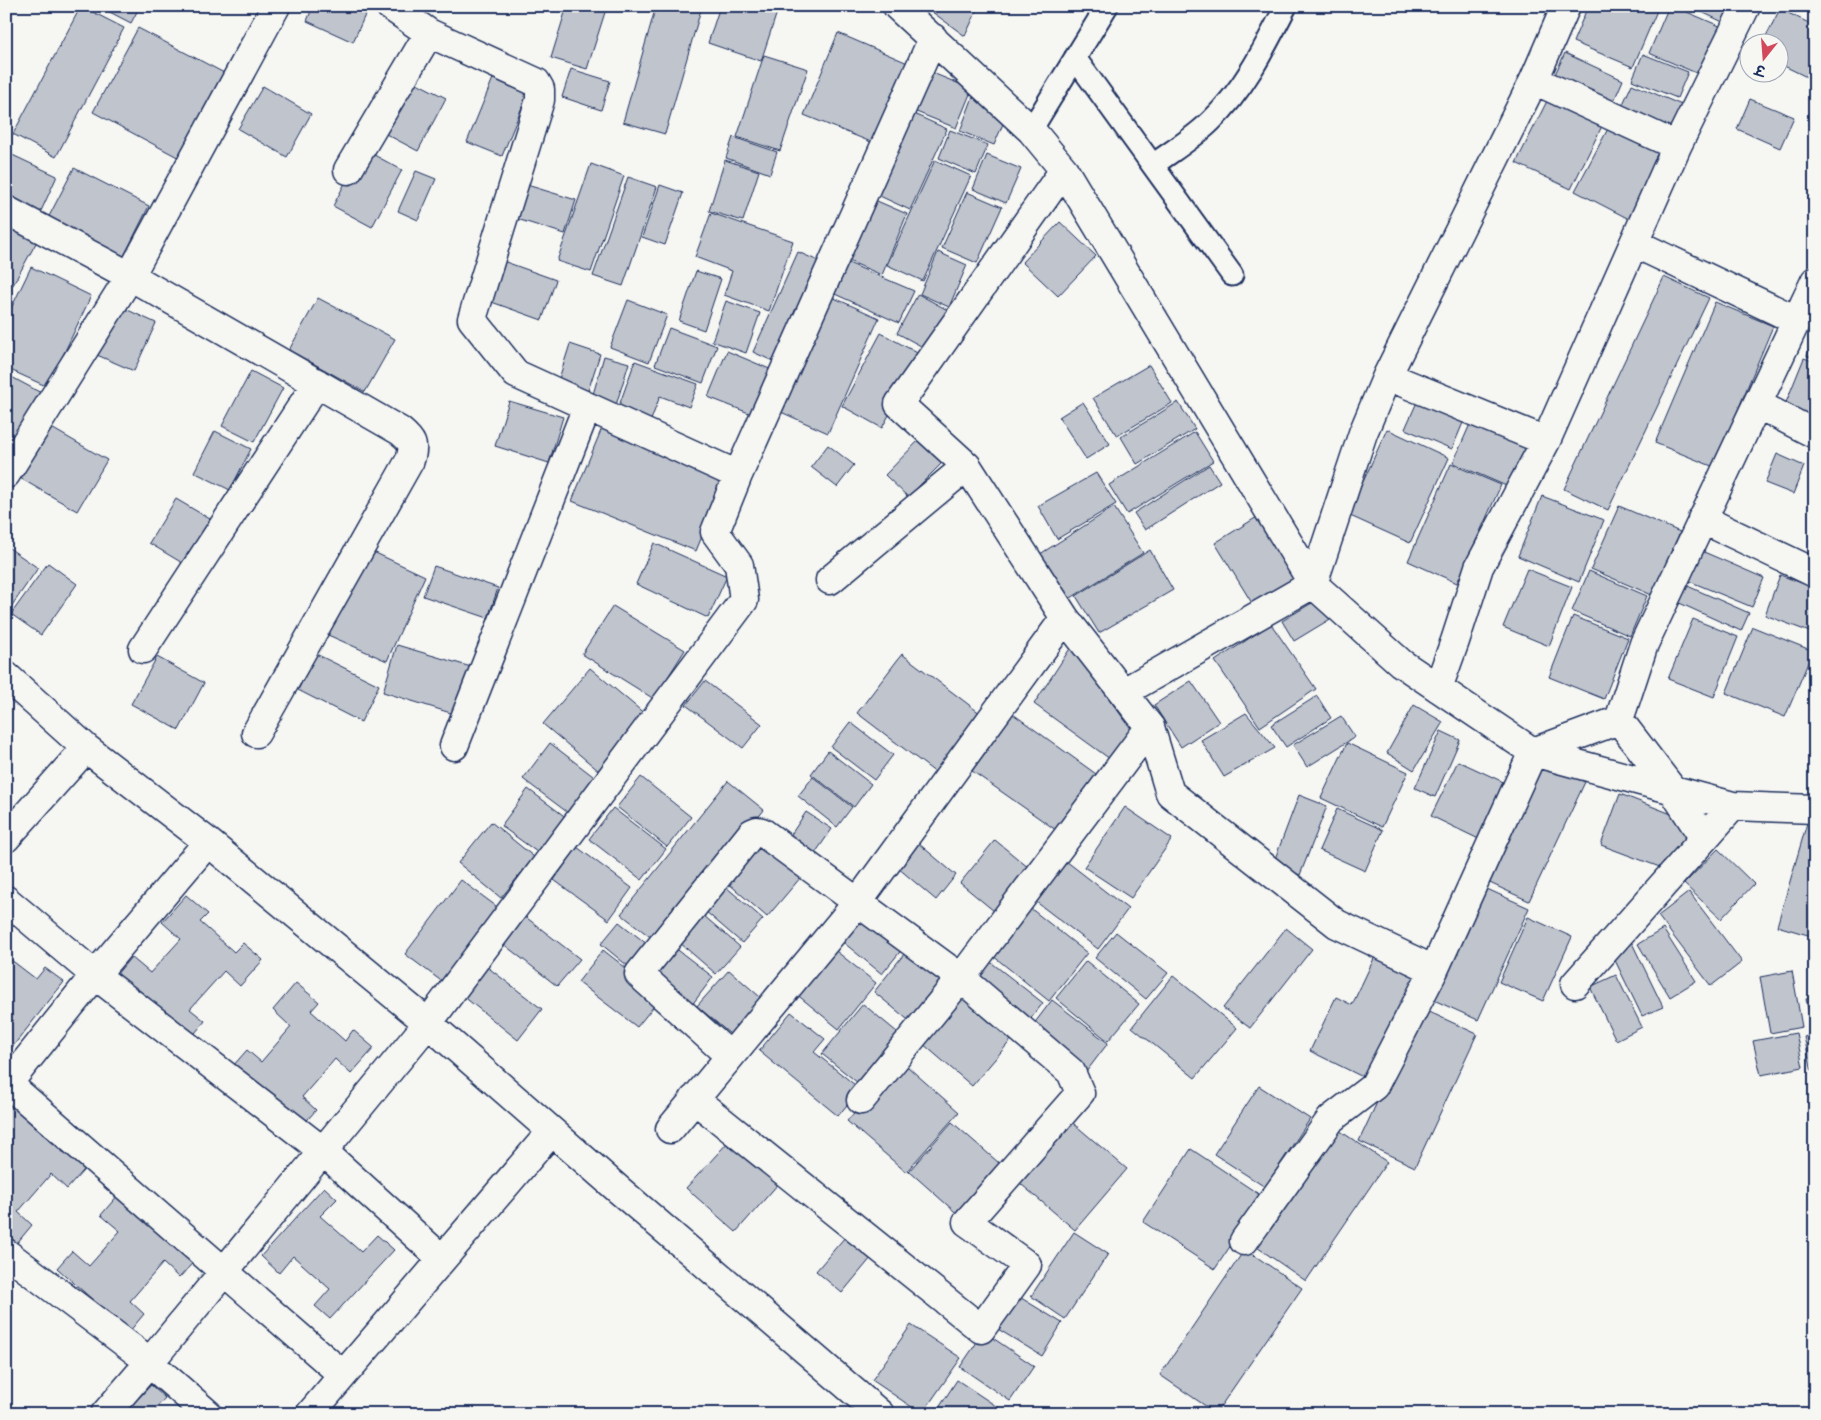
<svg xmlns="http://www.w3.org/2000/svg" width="1821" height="1420" viewBox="0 0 1821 1420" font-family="Pangolin,'Playpen Sans Deva',sans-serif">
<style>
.building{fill:#c0c4cd;stroke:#1b2f5e}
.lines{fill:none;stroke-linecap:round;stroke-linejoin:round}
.lane-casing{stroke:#1b2f5e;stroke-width:25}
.street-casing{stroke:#1b2f5e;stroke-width:31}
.lane{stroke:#f6f6f2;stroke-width:21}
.street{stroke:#f6f6f2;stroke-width:28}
</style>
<rect width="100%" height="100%" fill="#f6f6f2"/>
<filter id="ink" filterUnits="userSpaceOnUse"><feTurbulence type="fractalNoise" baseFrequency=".02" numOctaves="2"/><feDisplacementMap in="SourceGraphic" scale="10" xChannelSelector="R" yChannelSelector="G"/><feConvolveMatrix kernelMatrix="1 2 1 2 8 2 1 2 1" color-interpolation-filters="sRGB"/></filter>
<g filter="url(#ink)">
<path class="building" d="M 81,6 L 124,28 L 56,157 L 13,134 Z
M 98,6 L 140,6 L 131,23 Z
M 313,6 L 369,6 L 353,42 L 307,21 Z
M 567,6 L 607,6 L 587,69 L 551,58 Z
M 656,6 L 702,6 L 665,134 L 623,122 Z
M 720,6 L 779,6 L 761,61 L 708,43 Z
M 924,6 L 979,6 L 965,36 Z
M 1588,6 L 1659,6 L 1633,67 L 1573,42 Z
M 1669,6 L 1673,6 L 1722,27 L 1701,75 L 1649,53 Z
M 1689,6 L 1733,6 L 1725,23 Z
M 1780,9 L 1815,26 L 1815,81 L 1778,63 L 1778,42 L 1763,42 Z
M 138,28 L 230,76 L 185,161 L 93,112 Z
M 838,33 L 917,67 L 881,146 L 804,115 Z
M 1565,53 L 1623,80 L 1609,112 L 1550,85 Z
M 1643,54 L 1688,72 L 1677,98 L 1632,80 Z
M 764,55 L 808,69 L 780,151 L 737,137 Z
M 571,69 L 610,81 L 601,110 L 562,97 Z
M 496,71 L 531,85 L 502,156 L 467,142 Z
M 930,72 L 972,89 L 956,128 L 914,111 Z
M 413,81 L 446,98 L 418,151 L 384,133 Z
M 1632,84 L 1684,106 L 1670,137 L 1618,115 Z
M 263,86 L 311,114 L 287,157 L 238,129 Z
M 973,97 L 1008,112 L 994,145 L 960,131 Z
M 1549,97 L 1603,124 L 1571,189 L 1516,163 Z
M 1750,99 L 1794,117 L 1780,148 L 1737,129 Z
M 907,111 L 947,129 L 910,210 L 869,191 Z
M 1611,123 L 1667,152 L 1631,220 L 1575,191 Z
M 950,130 L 988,145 L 976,174 L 939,158 Z
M 733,137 L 777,152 L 770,174 L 726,158 Z
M 363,149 L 402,170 L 372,227 L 333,206 Z
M 6,152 L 57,176 L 36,222 L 6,208 Z
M 987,155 L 1021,169 L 1006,203 L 973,189 Z
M 725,160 L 759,171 L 743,221 L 709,211 Z
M 935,160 L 971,176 L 923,281 L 887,265 Z
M 591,164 L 624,176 L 591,272 L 557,261 Z
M 74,168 L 149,206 L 121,262 L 45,224 Z
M 416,171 L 436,179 L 418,220 L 398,211 Z
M 628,177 L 657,187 L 623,286 L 593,276 Z
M 527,185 L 576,200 L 565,234 L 517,219 Z
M 660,185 L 683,193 L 665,245 L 642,237 Z
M 967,192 L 1002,207 L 977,263 L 942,248 Z
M 870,198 L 907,214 L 882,275 L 844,259 Z
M 711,213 L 793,241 L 769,311 L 724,295 L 732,271 L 695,257 Z
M 6,214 L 42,232 L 13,285 L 6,282 Z
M 1060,222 L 1096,256 L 1058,296 L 1022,262 Z
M 798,252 L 823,263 L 777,363 L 753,352 Z
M 938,252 L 967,265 L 949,307 L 920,294 Z
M 839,259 L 914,291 L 899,323 L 826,290 Z
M 500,260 L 556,280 L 542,320 L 486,300 Z
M 31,267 L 91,296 L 48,387 L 6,368 L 6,319 Z
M 696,271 L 721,279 L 704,330 L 679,321 Z
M 1664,277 L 1709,298 L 1608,510 L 1564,489 Z
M 823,293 L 879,318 L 828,433 L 772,408 Z
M 918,294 L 953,313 L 932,352 L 897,333 Z
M 318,298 L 395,339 L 365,392 L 289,350 Z
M 628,300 L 667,315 L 649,362 L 610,347 Z
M 726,301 L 760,313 L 746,353 L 712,341 Z
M 1715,302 L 1773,326 L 1714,467 L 1655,443 Z
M 119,306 L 156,323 L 134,371 L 97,355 Z
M 669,328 L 717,346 L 703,383 L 655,365 Z
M 881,333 L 921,355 L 882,428 L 842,406 Z
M 1815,335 L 1815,359 L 1807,356 Z
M 570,344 L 600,354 L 587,394 L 557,385 Z
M 727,351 L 772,370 L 754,415 L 708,397 Z
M 604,356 L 629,363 L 616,405 L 592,398 Z
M 1804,358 L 1815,362 L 1815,417 L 1785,405 Z
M 635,361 L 698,384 L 689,407 L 660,396 L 648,428 L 615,417 Z
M 1149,365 L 1172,403 L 1117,436 L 1093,398 Z
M 251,371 L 283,388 L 254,442 L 222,426 Z
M 6,374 L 45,395 L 6,466 Z
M 1421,393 L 1467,413 L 1452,449 L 1405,429 Z
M 509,401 L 563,417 L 549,463 L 495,446 Z
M 1083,402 L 1110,444 L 1086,459 L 1059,417 Z
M 1178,402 L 1195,429 L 1137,464 L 1121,437 Z
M 1474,415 L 1532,441 L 1511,488 L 1453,463 Z
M 43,423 L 107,460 L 77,511 L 13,474 Z
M 604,423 L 728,473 L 696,551 L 572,501 Z
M 1387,429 L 1449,458 L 1410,543 L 1348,515 Z
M 215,431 L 251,449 L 230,490 L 194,472 Z
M 1195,432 L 1213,461 L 1127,514 L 1109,485 Z
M 919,440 L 942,463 L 908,497 L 885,475 Z
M 828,445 L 854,465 L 837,487 L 811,467 Z
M 1777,454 L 1804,466 L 1793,494 L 1765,483 Z
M 1451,464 L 1501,485 L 1457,583 L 1408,561 Z
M 1209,465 L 1220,482 L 1145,530 L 1134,513 Z
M 1096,473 L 1116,504 L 1057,539 L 1038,506 Z
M 1542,496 L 1604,520 L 1579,582 L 1518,556 Z
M 176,499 L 210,519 L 184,564 L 149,543 Z
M 1619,506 L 1680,532 L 1652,595 L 1591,569 Z
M 1114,507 L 1143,553 L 1066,601 L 1037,556 Z
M 1257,517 L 1298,581 L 1255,608 L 1215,543 Z
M 654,543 L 727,576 L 708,618 L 636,584 Z
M 6,546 L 38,568 L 6,614 Z
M 367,549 L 425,576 L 387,661 L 328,635 Z
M 1697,549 L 1764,578 L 1752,607 L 1684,579 Z
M 1150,550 L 1173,590 L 1099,633 L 1076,596 Z
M 48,563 L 77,584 L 41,635 L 11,614 Z
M 434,566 L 498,588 L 488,618 L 423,596 Z
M 1527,569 L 1572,587 L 1549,646 L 1503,627 Z
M 1589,571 L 1647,596 L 1630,636 L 1572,611 Z
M 1780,575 L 1815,588 L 1815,634 L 1765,615 Z
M 1683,584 L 1749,613 L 1741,631 L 1675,601 Z
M 1320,598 L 1332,618 L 1294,641 L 1282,621 Z
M 613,606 L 685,650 L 654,699 L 582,654 Z
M 1573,616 L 1628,638 L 1604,699 L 1549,677 Z
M 1693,619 L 1738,637 L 1714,697 L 1668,679 Z
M 1271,624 L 1316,689 L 1260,727 L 1215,661 Z
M 1753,627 L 1813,651 L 1785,717 L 1726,693 Z
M 397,645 L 471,667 L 457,715 L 383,692 Z
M 1071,647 L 1132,730 L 1110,759 L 1034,704 Z
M 316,654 L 379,685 L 361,722 L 298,690 Z
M 902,654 L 985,717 L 940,776 L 857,713 Z
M 157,657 L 204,683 L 179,730 L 131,704 Z
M 590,668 L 652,720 L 605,776 L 543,724 Z
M 705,681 L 762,724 L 743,748 L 686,705 Z
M 1191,681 L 1219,722 L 1181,747 L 1154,705 Z
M 1317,696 L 1331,718 L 1286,747 L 1271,725 Z
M 1414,705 L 1443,722 L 1414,770 L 1387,753 Z
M 1246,713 L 1275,748 L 1224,777 L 1201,740 Z
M 1013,714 L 1096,774 L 1056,830 L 972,771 Z
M 1341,716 L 1355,737 L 1307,767 L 1293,745 Z
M 850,722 L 893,755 L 874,780 L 831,747 Z
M 1441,731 L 1460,740 L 1435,797 L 1415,788 Z
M 550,743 L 602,783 L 575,818 L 523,779 Z
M 1347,743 L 1408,772 L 1382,827 L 1321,798 Z
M 828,751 L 871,784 L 854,807 L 811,774 Z
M 1537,760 L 1585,782 L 1529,901 L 1481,879 Z
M 1458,761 L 1512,786 L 1485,842 L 1431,816 Z
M 641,777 L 691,817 L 667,847 L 617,807 Z
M 813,777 L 852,807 L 837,827 L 798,796 Z
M 728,781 L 764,810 L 658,943 L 621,914 Z
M 528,789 L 571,821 L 544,857 L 501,826 Z
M 1620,794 L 1692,822 L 1673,872 L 1601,845 Z
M 1299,795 L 1327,806 L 1300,875 L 1273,864 Z
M 1125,807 L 1172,839 L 1131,898 L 1084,867 Z
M 613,808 L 666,849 L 642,880 L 589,839 Z
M 1337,809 L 1383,830 L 1365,871 L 1319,850 Z
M 806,812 L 832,829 L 811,859 L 786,842 Z
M 491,822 L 534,857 L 501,898 L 458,863 Z
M 1807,823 L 1815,826 L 1815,937 L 1777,926 Z
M 754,837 L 801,877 L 767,917 L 720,876 Z
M 995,840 L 1035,873 L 1000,916 L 960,883 Z
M 918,843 L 956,875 L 936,900 L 897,867 Z
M 577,847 L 632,888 L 609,920 L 554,880 Z
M 1718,849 L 1754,884 L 1721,919 L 1684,884 Z
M 1066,861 L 1128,909 L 1098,949 L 1035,901 Z
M 461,880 L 500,909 L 444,983 L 405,954 Z
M 718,880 L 763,919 L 742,943 L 697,904 Z
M 1476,884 L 1529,908 L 1478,1020 L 1425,996 Z
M 1689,892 L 1742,962 L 1711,986 L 1658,916 Z
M 186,895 L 208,914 L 200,922 L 234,952 L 243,943 L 263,960 L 240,986 L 224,971 L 190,1009 L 205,1021 L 190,1039 L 116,975 L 131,957 L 150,973 L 181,939 L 162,922 Z
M 1025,904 L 1087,953 L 1049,1001 L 987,951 Z
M 696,909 L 740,947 L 716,974 L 672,936 Z
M 859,912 L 903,948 L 882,974 L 838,938 Z
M 523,915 L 580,959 L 557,986 L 502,943 Z
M 1528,917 L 1572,937 L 1543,1001 L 1499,982 Z
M 619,922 L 652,948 L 634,971 L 601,944 Z
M 1286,928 L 1312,949 L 1250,1028 L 1223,1008 Z
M 1663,929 L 1696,981 L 1670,997 L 1638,944 Z
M 1116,932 L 1168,973 L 1146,999 L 1095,958 Z
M 1632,943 L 1663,1007 L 1642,1016 L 1611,952 Z
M 670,944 L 713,977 L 688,1010 L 645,975 Z
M 831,947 L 876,983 L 839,1029 L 795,993 Z
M 908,949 L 947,981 L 912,1023 L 874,992 Z
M 603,950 L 662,996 L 637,1027 L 578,982 Z
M 1378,950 L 1423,972 L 1371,1081 L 1310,1051 L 1336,997 L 1352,1005 Z
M 6,956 L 36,979 L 45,968 L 64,982 L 6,1055 Z
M 988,960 L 1043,1003 L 1024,1027 L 969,984 Z
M 1086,961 L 1139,1004 L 1108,1041 L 1056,998 Z
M 486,966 L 542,1009 L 518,1040 L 463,996 Z
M 729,970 L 767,1003 L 736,1039 L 697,1006 Z
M 1792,971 L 1802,1027 L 1770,1033 L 1760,977 Z
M 1616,975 L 1642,1027 L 1616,1040 L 1590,987 Z
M 1173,976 L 1237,1028 L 1195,1078 L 1132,1027 Z
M 296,983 L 319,1002 L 311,1011 L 345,1041 L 353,1030 L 374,1048 L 351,1074 L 335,1059 L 302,1097 L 316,1110 L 301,1127 L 232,1067 L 247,1050 L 261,1062 L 291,1027 L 273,1010 Z
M 961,983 L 1018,1032 L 972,1086 L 915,1037 Z
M 1815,997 L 1815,1024 L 1811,1024 L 1806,999 Z
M 1052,1000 L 1108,1043 L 1083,1076 L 1027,1033 Z
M 863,1004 L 903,1037 L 863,1087 L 822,1054 Z
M 1421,1008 L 1477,1034 L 1415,1167 L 1359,1141 Z
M 791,1012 L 825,1039 L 814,1052 L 860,1089 L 838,1116 L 759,1051 Z
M 1796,1033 L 1803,1067 L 1761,1075 L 1753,1041 Z
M 1815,1034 L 1815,1072 L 1812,1072 L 1804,1037 Z
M 900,1060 L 959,1112 L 906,1172 L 847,1121 Z
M 1259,1086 L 1310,1119 L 1265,1187 L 1214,1154 Z
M 12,1098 L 35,1117 L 30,1123 L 64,1153 L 70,1146 L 90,1163 L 67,1189 L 51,1174 L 18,1212 L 32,1225 L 17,1243 L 6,1233 L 6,1144 L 8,1142 L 6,1140 L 6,1105 Z
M 1067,1118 L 1127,1169 L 1075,1230 L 1015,1179 Z
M 952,1122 L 1007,1170 L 963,1219 L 909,1171 Z
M 1331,1125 L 1387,1162 L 1306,1281 L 1251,1243 Z
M 730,1140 L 779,1183 L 736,1232 L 686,1188 Z
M 1191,1149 L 1263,1197 L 1215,1269 L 1143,1222 Z
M 324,1187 L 337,1199 L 320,1216 L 361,1252 L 377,1235 L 394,1250 L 330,1319 L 315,1306 L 330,1289 L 293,1256 L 279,1273 L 261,1256 Z
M 124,1188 L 199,1256 L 179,1278 L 163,1263 L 130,1301 L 144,1314 L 129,1332 L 57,1268 L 72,1251 L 89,1266 L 120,1231 L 101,1215 Z
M 1074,1232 L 1108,1254 L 1065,1319 L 1031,1296 Z
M 845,1237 L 871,1258 L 842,1293 L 816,1271 Z
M 1245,1249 L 1302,1288 L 1216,1413 L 1160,1375 Z
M 1013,1293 L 1062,1323 L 1042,1356 L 993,1326 Z
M 911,1325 L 961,1358 L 922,1414 L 872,1380 Z
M 984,1332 L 1034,1366 L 1010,1401 L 960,1367 Z
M 957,1380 L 1008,1414 L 935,1414 Z
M 151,1385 L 165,1398 L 155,1409 L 161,1414 L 124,1414 Z"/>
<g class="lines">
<g class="lane-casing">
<path id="lane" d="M 1075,58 L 1232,275
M 1031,130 L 1107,6
M 1153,165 C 1172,151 1194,138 1211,121 C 1244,90 1265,47 1286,6"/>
</g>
<g class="street-casing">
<path id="street" d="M 390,6 L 429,33 L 536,82 L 540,89 L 540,100 L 472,319 L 516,374 L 738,475
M 897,6 L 1031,130 L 1064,170 L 1313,584 L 1401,663 L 1533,752 L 1733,806 L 1815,809
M 1534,80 L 1677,146
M 348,170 L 429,33
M 1064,170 L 899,404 L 967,466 L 1065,618 L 1150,727 L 1170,793 L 1337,924 L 1434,970
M 6,210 L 130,276 L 400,431 C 412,441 415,445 410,460 L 256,733
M 1634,243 L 1796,320
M 1387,376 L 1546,441
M 1757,404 L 1815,434
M 6,474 L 130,276 L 276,6
M 1702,519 L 1815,573
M 830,580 L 967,466
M 143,649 L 317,383
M 6,676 L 86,748 L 208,842 L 428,1023 L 619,1190 L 880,1414
M 1438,688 L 1455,641 L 1479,567 L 1546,441 L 1677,146 L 1746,6
M 1124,692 L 1313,584 L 1363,433 L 1387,376 L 1534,80 L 1566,6
M 1619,720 L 1644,644 L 1815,281
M 1619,720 L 1672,789 L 1704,838
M 454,746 L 587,407
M 6,838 L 86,748
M 6,900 L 95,975 L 323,1151 L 442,1259
M 1575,984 L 1733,806
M 6,1082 L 343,1375
M 6,1086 L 95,975 L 208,842
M 694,1099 L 981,1329 L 1027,1265 L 967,1222 L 1080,1093 L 1071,1072 L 961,978 L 762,832 L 757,831 L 752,833 L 639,974 L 730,1056
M 861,1100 L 961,978 L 1150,727
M 670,1129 L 858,902 L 1065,618
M 1244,1241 L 1331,1119 L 1374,1086 L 1434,970 L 1533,752 L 1619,720
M 6,1253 L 137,1352 L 208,1414
M 105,1414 L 149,1363 L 428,1023 L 744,600 L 739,565 L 715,532 L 738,475 L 933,38
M 310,1414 L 551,1132"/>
</g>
<use href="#lane" class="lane"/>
<use href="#street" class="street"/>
</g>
</g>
<rect width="1821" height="1420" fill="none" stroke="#f6f6f2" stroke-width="25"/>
<rect x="12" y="12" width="1796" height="1395" fill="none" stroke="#1b2f5e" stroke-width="2" filter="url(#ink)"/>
<g transform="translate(1764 58) rotate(197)"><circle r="24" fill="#f6f6f2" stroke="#9ea6b7"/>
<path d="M0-4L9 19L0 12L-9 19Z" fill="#d1495b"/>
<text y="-8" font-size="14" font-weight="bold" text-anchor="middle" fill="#1b2f5e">उ</text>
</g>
</svg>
